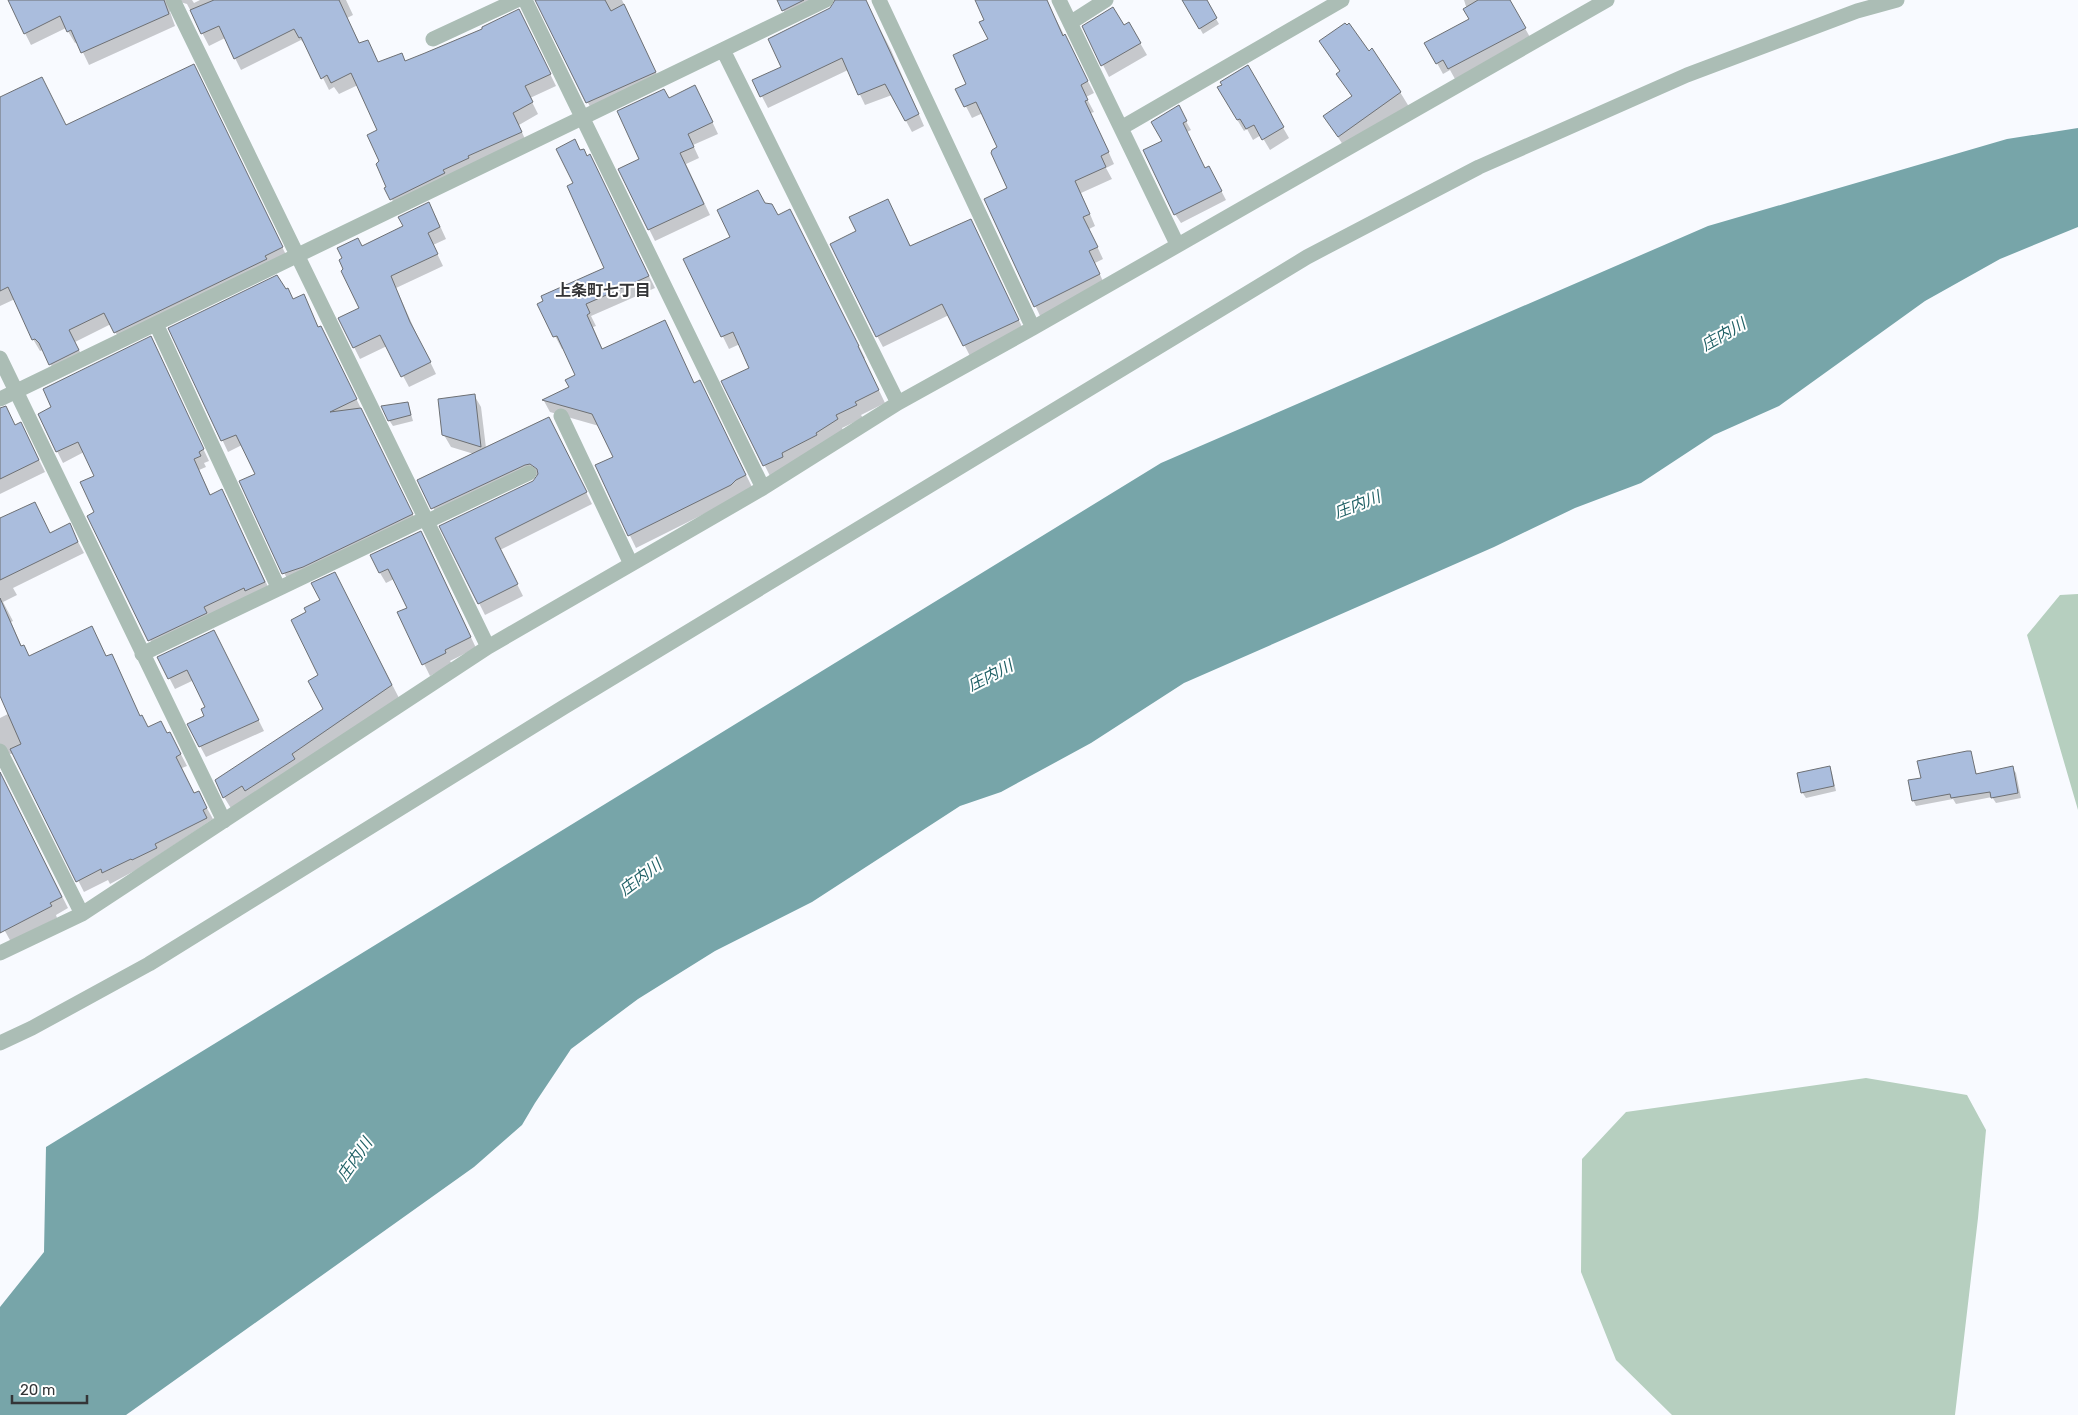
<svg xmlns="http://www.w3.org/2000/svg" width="2078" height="1415" viewBox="0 0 2078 1415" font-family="Rubik,'Noto Sans JP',sans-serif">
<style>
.green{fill:#b6cfbf}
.water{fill:#77a5a9}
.shadow{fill:#0003}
.building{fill:#aabddd;stroke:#6d7074}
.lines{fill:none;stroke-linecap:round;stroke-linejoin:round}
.minor{stroke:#abbdb5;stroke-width:15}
.labels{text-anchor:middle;stroke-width:4;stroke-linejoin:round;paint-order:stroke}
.neighbourhood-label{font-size:16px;font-weight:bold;fill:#343537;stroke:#fff}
.water-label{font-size:16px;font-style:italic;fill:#226267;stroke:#fff}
</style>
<rect width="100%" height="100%" fill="#f8faff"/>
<path class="green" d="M 2078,594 L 2078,810 L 2027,635 L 2060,595 Z
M 1866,1078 L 1967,1095 L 1986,1130 L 1978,1218 L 1955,1415 L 1672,1415 L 1616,1360 L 1581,1272 L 1582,1159 L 1626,1112 Z"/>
<path class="water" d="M 2078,128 L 2078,227 L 2000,259 L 1925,301 L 1779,406 L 1714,435 L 1641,483 L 1575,508 L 1494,547 L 1184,683 L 1091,743 L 1001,792 L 960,806 L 812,902 L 715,951 L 638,999 L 571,1049 L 535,1103 L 522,1125 L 474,1167 L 126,1415 L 0,1415 L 0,1307 L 44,1252 L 46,1147 L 1161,463 L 1708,226 L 2007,139 Z"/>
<path class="shadow" d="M 20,0 L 192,0 L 194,3 L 200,0 L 346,0 L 353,15 L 347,18 L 360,44 L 379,63 L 402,55 L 405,62 L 525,23 L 556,86 L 530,98 L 538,114 L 519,125 L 527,144 L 398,211 L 386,188 L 388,187 L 381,161 L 378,131 L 358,85 L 339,94 L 334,87 L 329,90 L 308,48 L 301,40 L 241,70 L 225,38 L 209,46 L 187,4 L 180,2 L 172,6 L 170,12 L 175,26 L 89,65 L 78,42 L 75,43 L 66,28 L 31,45 L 25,33 Z
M 538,0 L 622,0 L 662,85 L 594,115 Z
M 778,0 L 865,0 L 891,50 L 924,126 L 912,132 L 892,95 L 865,105 L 848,70 L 768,108 L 754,81 L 783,67 L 835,3 L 829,2 L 789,21 Z
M 976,0 L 1046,0 L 1094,93 L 1086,97 L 1094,112 L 1091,113 L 1114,164 L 1106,168 L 1112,179 L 1081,193 L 1095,226 L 1089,229 L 1103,259 L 1095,263 L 1105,286 L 1041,318 L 986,199 L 1009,189 L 998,148 L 983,113 L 972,118 L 957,89 L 968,84 L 989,39 L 986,20 Z
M 1197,0 L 1205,0 L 1219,24 L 1203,34 L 1187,6 Z
M 1464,0 L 1509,0 L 1531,39 L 1455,79 L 1450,70 L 1443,74 L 1426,43 L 1470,19 Z
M 1129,24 L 1147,55 L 1109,77 L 1084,27 L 1124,27 Z
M 1321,42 L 1368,53 L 1400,92 L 1411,110 L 1349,154 L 1324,116 L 1352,97 L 1338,74 L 1340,72 Z
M 1248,67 L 1289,138 L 1270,150 L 1261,135 L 1253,140 L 1247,129 L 1244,131 L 1218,88 Z
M 200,77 L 288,259 L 122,344 L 111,324 L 75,342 L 85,362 L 57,376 L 43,350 L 40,351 L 33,339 L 15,299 L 0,306 L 0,99 L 66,126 Z
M 701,98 L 718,134 L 693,145 L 699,158 L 686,164 L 710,215 L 655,241 L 619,169 L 641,160 L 669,99 Z
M 1183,116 L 1191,130 L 1187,132 L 1205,169 L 1214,177 L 1226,200 L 1181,223 L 1175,214 L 1164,142 Z
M 581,152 L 596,168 L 655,288 L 591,316 L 596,326 L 593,327 L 603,350 L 706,394 L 752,487 L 738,497 L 636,548 L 596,466 L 614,457 L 599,426 L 550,412 L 544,401 L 571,388 L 576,376 L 564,348 L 562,349 L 538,304 L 606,268 L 574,184 Z
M 765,205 L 778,216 L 796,223 L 865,358 L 864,359 L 885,403 L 861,415 L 863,418 L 842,428 L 844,432 L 771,478 L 723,382 L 751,369 L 740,344 L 729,349 L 685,259 L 732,237 Z
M 893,211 L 911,247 L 971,220 L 1024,331 L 970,356 L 949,315 L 883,347 L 877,336 Z
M 435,215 L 446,239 L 433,245 L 443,266 L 396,288 L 417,335 L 436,374 L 409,387 L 387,346 L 360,359 L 354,347 L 360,309 L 362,247 Z
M 303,296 L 319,328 L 327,339 L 418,525 L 290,585 L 241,482 L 256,474 L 242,445 L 228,452 L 170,329 L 293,300 Z
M 151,338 L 209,461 L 204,463 L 206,467 L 199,470 L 211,496 L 222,491 L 271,593 L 155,651 L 95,513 L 96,477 L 84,452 L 63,463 L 39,415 L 53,408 Z
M 474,395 L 481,407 L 486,448 L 555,430 L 592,504 L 500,550 L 523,596 L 485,615 L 441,527 L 534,482 L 538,476 L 532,475 L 439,519 L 419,481 L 474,454 L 451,447 L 444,435 Z
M 408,403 L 413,421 L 393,426 L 389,420 Z
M 0,409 L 15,426 L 27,435 L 45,472 L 0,494 Z
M 0,519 L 50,534 L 69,525 L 84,553 L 13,588 L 17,595 L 3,602 L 13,621 L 11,622 L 22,647 L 29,657 L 98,639 L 107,658 L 111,655 L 118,667 L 140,717 L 148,728 L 167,734 L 170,733 L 187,766 L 182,768 L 195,795 L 198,792 L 213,819 L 138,869 L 110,884 L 108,880 L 84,892 L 15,756 L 12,754 L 3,753 L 0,756 L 0,718 L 10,713 L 0,693 Z
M 427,543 L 476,648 L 450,661 L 452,664 L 430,676 L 399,613 L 408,608 L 394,579 L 386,583 L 380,573 Z
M 342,587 L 399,698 L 232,810 L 224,797 L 325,709 L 319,675 L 321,600 Z
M 214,631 L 264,731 L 206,757 L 200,746 L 207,708 L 194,680 L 175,689 L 159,658 Z
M 1970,752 L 1977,775 L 2012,768 L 2016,773 L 2021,798 L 1996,803 L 1992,797 L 1956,804 L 1953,799 L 1916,806 L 1913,800 L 1922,779 Z
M 1829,767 L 1832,773 L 1836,791 L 1806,798 L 1802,792 Z
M 0,773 L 68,908 L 56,915 L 57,918 L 11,942 L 0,922 Z"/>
<path class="building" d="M 8,0 L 164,0 L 169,14 L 81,53 L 71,30 L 67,32 L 60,16 L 24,34 Z
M 214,0 L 339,0 L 359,43 L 368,40 L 378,62 L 402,53 L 405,61 L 425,53 L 482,29 L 482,27 L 519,9 L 551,74 L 525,86 L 533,102 L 513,113 L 522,132 L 468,156 L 469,158 L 443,170 L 445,173 L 390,200 L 384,188 L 386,187 L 376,164 L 379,161 L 367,135 L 377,130 L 351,73 L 331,83 L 327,75 L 321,79 L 301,37 L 299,38 L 294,29 L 234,59 L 219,26 L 201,34 L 190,10 Z
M 535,0 L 605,0 L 611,11 L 624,4 L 656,72 L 586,103 Z
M 777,0 L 804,0 L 782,11 Z
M 835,0 L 866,0 L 919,114 L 905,121 L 885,84 L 858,95 L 842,58 L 760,97 L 752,80 L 781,67 L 768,39 L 830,8 Z
M 975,0 L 1047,0 L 1063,36 L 1065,34 L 1088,81 L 1081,85 L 1088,100 L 1085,101 L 1109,152 L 1101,156 L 1106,167 L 1075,181 L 1090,214 L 1083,217 L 1098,247 L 1089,251 L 1100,274 L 1034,307 L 984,199 L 1007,188 L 991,153 L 992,150 L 997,147 L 976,102 L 964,107 L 955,89 L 966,84 L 953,55 L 988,39 L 979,22 L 984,20 Z
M 1182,0 L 1207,0 L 1217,18 L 1199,29 Z
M 1478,0 L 1510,0 L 1526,28 L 1448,69 L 1443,60 L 1436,64 L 1424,43 L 1469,19 L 1463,9 Z
M 1113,7 L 1124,25 L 1129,22 L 1141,43 L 1101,66 L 1082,26 Z
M 1345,23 L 1347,25 L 1349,23 L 1369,51 L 1372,48 L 1401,92 L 1338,137 L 1323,116 L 1352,96 L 1336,74 L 1340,71 L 1319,41 Z
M 194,64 L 283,247 L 265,256 L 267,259 L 114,333 L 104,313 L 69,330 L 79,350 L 49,365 L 39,343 L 35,339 L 32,340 L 8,287 L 0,291 L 0,97 L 42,77 L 66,125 Z
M 1248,65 L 1284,127 L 1262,140 L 1254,125 L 1246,129 L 1240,119 L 1237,120 L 1217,87 L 1222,85 L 1220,82 Z
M 695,85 L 713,122 L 688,134 L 694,147 L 680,153 L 704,204 L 648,230 L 618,169 L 639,159 L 617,111 L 664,89 L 669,98 Z
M 1179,105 L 1187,121 L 1183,123 L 1205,168 L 1209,166 L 1222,191 L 1174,215 L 1143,150 L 1162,141 L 1151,122 Z
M 575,139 L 580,150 L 584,149 L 587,156 L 590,154 L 649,276 L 586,304 L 590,313 L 587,315 L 602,349 L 665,320 L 694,383 L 700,380 L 746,475 L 736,480 L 731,485 L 628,536 L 595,465 L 613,457 L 592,414 L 542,400 L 569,387 L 565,380 L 575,375 L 557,336 L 553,337 L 537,304 L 543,301 L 541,296 L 604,268 L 567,186 L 573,183 L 556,149 Z
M 758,190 L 765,203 L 772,204 L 778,215 L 790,209 L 859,346 L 858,346 L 879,390 L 855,402 L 857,405 L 836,415 L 838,419 L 816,433 L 817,435 L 782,453 L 783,457 L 763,466 L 721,381 L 749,368 L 733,332 L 721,337 L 683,259 L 730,237 L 717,210 Z
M 888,199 L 910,246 L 971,219 L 1019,320 L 963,346 L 942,304 L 876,337 L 830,244 L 856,231 L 849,217 Z
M 429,202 L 440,227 L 428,233 L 438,254 L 391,276 L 410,322 L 431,362 L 401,377 L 380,335 L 353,348 L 338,318 L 359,308 L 341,271 L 343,269 L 339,260 L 342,258 L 337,248 L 358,238 L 362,246 L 403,226 L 398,217 Z
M 277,275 L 286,289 L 288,288 L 293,299 L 304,294 L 318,327 L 321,326 L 357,399 L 330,412 L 361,408 L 413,514 L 303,567 L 282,574 L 239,481 L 255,474 L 236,435 L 221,441 L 168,328 Z
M 151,336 L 204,449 L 199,452 L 201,456 L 194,459 L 210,495 L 222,489 L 265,582 L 245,591 L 244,588 L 204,607 L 207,613 L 148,641 L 87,516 L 94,512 L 80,482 L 94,476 L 78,442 L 56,452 L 38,414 L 51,407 L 43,389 Z
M 475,394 L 481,447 L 442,435 L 438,399 Z
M 408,402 L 411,415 L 388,421 L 381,406 Z
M 6,406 L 15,425 L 21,422 L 39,460 L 0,479 L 0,408 Z
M 549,417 L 587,492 L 495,538 L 518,584 L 478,604 L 439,526 L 533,481 L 538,474 L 537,469 L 530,464 L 525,465 L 431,509 L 417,480 Z
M 35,502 L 50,533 L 70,523 L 78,542 L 0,580 L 0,518 Z
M 421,531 L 471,637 L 445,650 L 446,653 L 422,665 L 397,612 L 407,608 L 388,569 L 379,573 L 370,555 Z
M 335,572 L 392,685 L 292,754 L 295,759 L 245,791 L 242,786 L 223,798 L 215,780 L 323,709 L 308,681 L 318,675 L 291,620 L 306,612 L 304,608 L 320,600 L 311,583 Z
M 0,598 L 21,646 L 24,645 L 29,656 L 92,626 L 106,656 L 112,654 L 140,716 L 142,715 L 148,727 L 161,721 L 167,733 L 170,732 L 181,754 L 176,757 L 194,793 L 199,791 L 207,808 L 203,810 L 207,818 L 155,844 L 157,848 L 132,860 L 131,859 L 102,873 L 101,869 L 76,882 L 10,749 L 21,744 L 0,696 Z
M 214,630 L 259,720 L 199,747 L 187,724 L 204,716 L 201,709 L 205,707 L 187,670 L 168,679 L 157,657 Z
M 1967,751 L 1971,751 L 1976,774 L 2013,766 L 2018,793 L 1991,798 L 1990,792 L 1951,798 L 1950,794 L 1912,801 L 1908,780 L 1921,778 L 1917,761 Z
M 1830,766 L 1834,786 L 1801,793 L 1797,773 Z
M 0,772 L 62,897 L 50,903 L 52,906 L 0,933 Z"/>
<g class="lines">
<path class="minor" d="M 173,0 L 488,647
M 525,0 L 763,488
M 879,0 L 1033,328
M 1059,0 L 1177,244
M 1070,23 L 1106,0
M 433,39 L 517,0
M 723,50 L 898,403
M 1121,128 L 1342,0
M 156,324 L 278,587
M 0,358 L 224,821
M 0,399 L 826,0
M 561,416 L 631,564
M 428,521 L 529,473
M 142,654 L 426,518
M 0,751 L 82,914
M 0,953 L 82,914 L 488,647 L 763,488 L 898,403 L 1033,328 L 1607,0
M 0,1043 L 32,1028 L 149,964 L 564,707 L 1307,257 L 1479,167 L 1687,75 L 1857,11 L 1897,0"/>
</g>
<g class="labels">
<g class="neighbourhood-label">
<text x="603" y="296">上条町七丁目</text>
</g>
<g class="water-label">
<text transform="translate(1723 334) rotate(-30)" y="6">庄内川</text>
<text transform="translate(1357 504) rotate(-21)" y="6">庄内川</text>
<text transform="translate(990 675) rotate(-27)" y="6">庄内川</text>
<text transform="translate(640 877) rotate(-37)" y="6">庄内川</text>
<text transform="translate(354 1159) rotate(-55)" y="6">庄内川</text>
</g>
</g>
<path d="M12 1395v8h75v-8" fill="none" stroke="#343537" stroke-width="2.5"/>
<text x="20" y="1395" font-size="15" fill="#343537" stroke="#ffffff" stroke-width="4" paint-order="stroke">20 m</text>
</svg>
